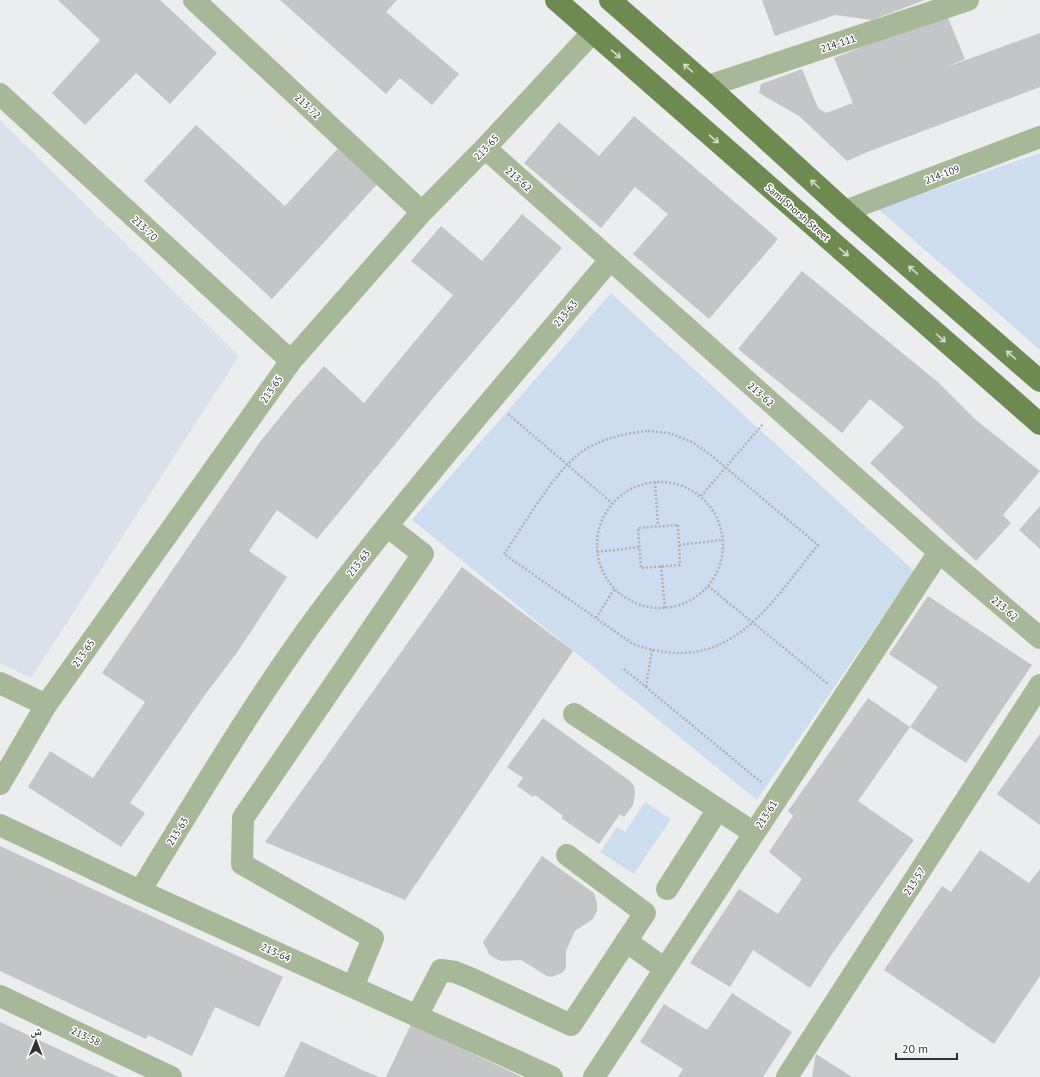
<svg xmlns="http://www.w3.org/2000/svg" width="1040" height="1077" viewBox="0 0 1040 1077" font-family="'PT Sans','Noto Naskh Arabic',sans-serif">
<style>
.built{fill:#dbe1ea}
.green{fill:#cdddf0}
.building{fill:#c3c5c7}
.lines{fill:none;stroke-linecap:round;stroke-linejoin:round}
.path{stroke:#b1b2b4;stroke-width:2.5;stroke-dasharray:2 2;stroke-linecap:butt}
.minor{stroke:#a7b898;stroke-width:22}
.major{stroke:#6d8a50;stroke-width:22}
.oneway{stroke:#d3dcca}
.labels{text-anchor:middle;stroke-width:3;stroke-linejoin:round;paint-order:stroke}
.street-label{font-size:10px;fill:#313132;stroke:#fff}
</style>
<rect width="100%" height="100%" fill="#ebedef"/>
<path class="built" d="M 0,120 L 239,356 L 31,678 L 0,663 Z"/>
<path class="green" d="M 1040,153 L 1040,350 L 878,209 Z
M 611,293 L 914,571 L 757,800 L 412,520 Z
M 645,802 L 671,819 L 634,874 L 600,852 L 617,827 L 625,832 Z"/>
<path class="building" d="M 58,0 L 160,0 L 217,53 L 170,104 L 136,73 L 85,125 L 52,93 L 100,40 Z
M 280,0 L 397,0 L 386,12 L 459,74 L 432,105 L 400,78 L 386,94 Z
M 762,0 L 925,0 L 872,20 L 835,15 L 775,36 Z
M 946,13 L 965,59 L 944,68 L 1040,33 L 1040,87 L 870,151 L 847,161 L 799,116 L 759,93 L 761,84 L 802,69 L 818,108 L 826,113 L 853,103 L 834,58 Z
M 634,116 L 778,239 L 709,319 L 633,254 L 668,214 L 635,187 L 601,228 L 524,163 L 559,122 L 599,156 Z
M 196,125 L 285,206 L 342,144 L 382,179 L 272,299 L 144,181 Z
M 522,214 L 562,248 L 434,397 L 317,539 L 277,510 L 249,551 L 287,577 L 236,654 L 207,692 L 130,803 L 145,813 L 121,847 L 28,787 L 50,751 L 93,778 L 145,702 L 102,673 L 260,442 L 294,400 L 324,366 L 364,403 L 453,295 L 411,261 L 441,226 L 482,261 Z
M 802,271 L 939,383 L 976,420 L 1040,471 L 1003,515 L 1011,523 L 976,561 L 870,463 L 904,427 L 870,399 L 842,433 L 738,349 Z
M 1040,506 L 1040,549 L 1019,530 Z
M 462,567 L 573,651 L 405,900 L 265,842 Z
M 928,596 L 1032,665 L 966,763 L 910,727 L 938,687 L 889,654 Z
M 868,698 L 910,727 L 858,801 L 914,840 L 834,951 L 810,988 L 753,950 L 730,987 L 690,963 L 739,889 L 778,914 L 802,879 L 769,852 L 793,816 L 788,811 Z
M 543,718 L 630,781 L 634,786 L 635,793 L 633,805 L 624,817 L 620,814 L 599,844 L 561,818 L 563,816 L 535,795 L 533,797 L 517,786 L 523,778 L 507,767 Z
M 1040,734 L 1040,825 L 997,794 Z
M 0,846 L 283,977 L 259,1027 L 215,1007 L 192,1056 L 148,1035 L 146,1039 L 0,971 Z
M 980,850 L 1029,883 L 1040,869 L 1040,976 L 994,1044 L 884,970 L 942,886 L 951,892 Z
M 542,856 L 594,893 L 597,903 L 597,911 L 593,919 L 575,931 L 571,940 L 566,951 L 566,968 L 562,973 L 552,977 L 547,976 L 521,960 L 501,961 L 494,958 L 489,954 L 483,942 Z
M 732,993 L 792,1032 L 763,1077 L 678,1077 L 683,1069 L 640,1042 L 664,1004 L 707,1030 Z
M 0,1022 L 84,1061 L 119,1077 L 0,1077 Z
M 411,1024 L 522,1077 L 386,1077 Z
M 301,1041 L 362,1070 L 379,1077 L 284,1077 Z
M 816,1054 L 852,1077 L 812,1077 Z"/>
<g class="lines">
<path class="path" d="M 508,414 L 612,503
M 648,431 L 669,433 L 692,442 L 712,456 L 818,545 C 766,609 728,678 633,644 L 504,554 C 524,525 552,475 579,454 C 598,439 625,433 648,431 Z
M 655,482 L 658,526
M597 545a63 63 0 1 1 126 0a63 63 0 1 1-126 0Z
M 701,496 L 763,424
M 678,525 L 680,565 L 641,568 L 638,528 Z
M 679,545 L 722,540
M 597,552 L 640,547
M 661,566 L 665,609
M 708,586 L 828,684
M 596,618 L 615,588
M 624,669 L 762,783
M 646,687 L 652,650"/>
<path class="minor" d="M 194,0 L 422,212
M 708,86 L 968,0
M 0,94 L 291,361
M 485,148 L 939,552 L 1040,638
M 845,211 L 1040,137
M 0,683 L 46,705
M 574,714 L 754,833
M 0,784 L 46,705 L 291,361 L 422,212 L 485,148 L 592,33
M 0,825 L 140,891 L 552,1077
M 667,889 L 718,809
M 140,891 C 201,792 260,691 330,599 C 419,482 516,372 610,260
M 626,941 L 665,969
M 353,987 L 373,938 L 242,864 L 243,818 L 423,554 L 387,526
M 0,996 L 171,1077
M 417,1016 L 441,970 L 455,972 L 470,978 L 571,1025 L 645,913 L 567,855
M 594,1077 L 939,552
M 787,1077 L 1040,685"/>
<path class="major" d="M 556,0 L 1040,424
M 610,0 L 708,86 L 845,211 L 1040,381"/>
</g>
<defs><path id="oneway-shaft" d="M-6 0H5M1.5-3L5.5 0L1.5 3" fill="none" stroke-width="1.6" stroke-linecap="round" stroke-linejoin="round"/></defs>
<g class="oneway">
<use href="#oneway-shaft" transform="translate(616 54) rotate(41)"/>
<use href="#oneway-shaft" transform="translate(688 68) rotate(-139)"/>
<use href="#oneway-shaft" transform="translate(714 139) rotate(41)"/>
<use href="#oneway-shaft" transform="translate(815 184) rotate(-138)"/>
<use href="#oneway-shaft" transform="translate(844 252) rotate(41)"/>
<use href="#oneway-shaft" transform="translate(913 270) rotate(-139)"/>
<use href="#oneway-shaft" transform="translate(941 338) rotate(41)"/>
<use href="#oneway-shaft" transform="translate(1011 355) rotate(-139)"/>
</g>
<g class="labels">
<g class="street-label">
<text transform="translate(838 43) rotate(-18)" y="4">214-111</text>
<text transform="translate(308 106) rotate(43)" y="4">213-72</text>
<text transform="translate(486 147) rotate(-46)" y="4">213-65</text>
<text transform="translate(942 174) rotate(-21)" y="4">214-109</text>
<text transform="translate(519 179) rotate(42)" y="4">213-62</text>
<text transform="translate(798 212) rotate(41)" y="4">Sami Shorsh Street</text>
<text transform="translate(145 228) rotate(43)" y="4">213-70</text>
<text transform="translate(565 313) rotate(-50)" y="4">213-63</text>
<text transform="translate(271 389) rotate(-55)" y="4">213-65</text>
<text transform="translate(761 394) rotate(42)" y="4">213-62</text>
<text transform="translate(358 563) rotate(-52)" y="4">213-63</text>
<text transform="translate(1005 608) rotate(41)" y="4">213-62</text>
<text transform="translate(83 653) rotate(-55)" y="4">213-65</text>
<text transform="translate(766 814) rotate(-57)" y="4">213-61</text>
<text transform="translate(177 831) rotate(-58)" y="4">213-63</text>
<text transform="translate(914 881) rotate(-57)" y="4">213-57</text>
<text transform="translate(276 952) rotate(24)" y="4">213-64</text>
<text transform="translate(86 1036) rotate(25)" y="4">213-58</text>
</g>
</g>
<g transform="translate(36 1041) rotate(1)" stroke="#ffffff" stroke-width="3" paint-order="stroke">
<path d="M0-3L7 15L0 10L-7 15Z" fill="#313132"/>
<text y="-6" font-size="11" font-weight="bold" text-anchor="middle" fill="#313132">ش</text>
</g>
<path d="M896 1053v6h61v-6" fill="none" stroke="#313132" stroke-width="2"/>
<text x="902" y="1053" font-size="12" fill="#313132" stroke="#ffffff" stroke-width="3" paint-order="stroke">20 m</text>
</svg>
